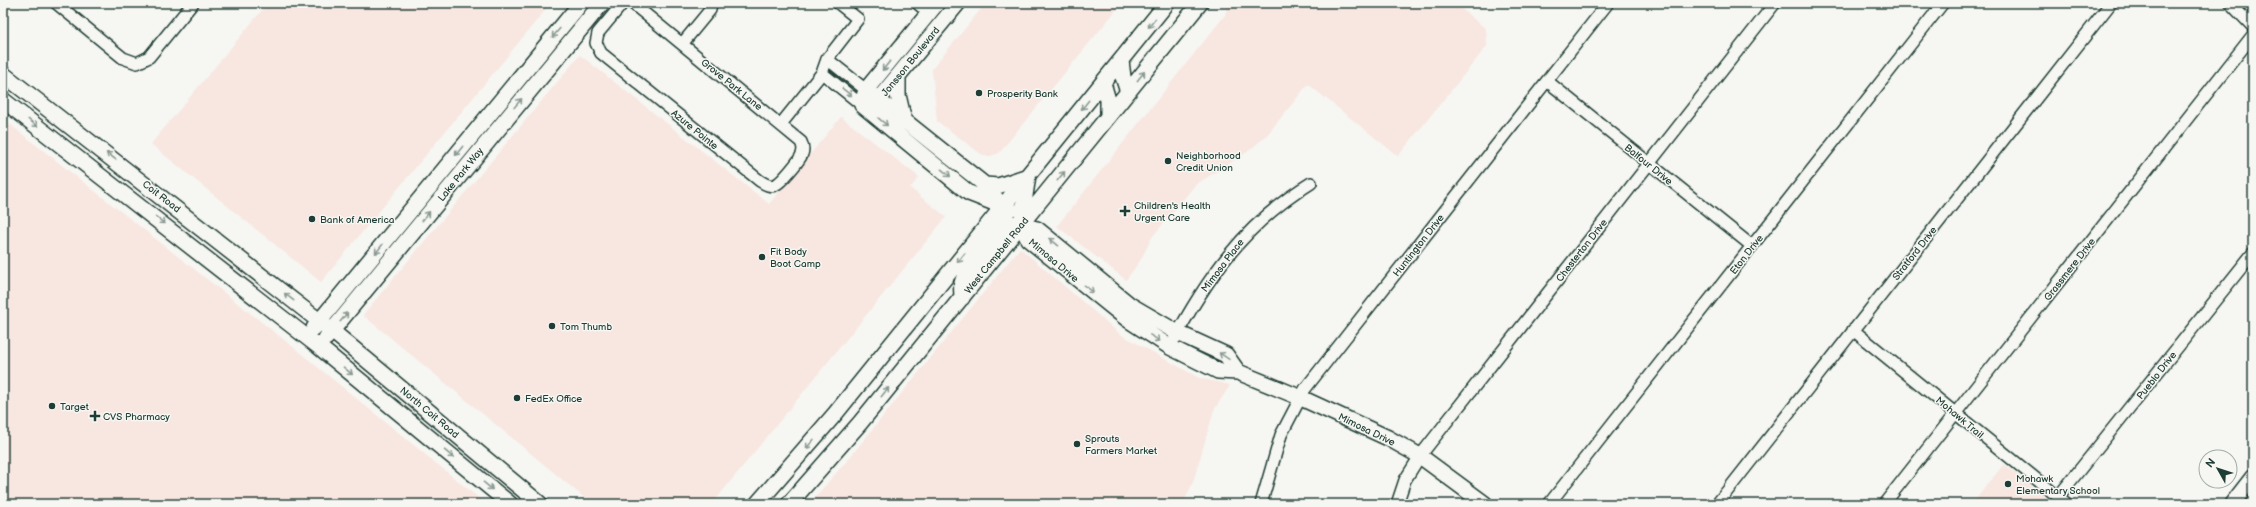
<svg xmlns="http://www.w3.org/2000/svg" width="2256" height="507" viewBox="0 0 2256 507" font-family="'Balsamiq Sans',sans-serif">
<style>
.built{fill:#f8e6e0}
.lines{fill:none;stroke-linecap:round;stroke-linejoin:round}
.street-casing{stroke:#1f3d34;stroke-width:14}
.secondary-casing{stroke:#1f3d34;stroke-width:18}
.street{stroke:#f6f6f2;stroke-width:11}
.secondary{stroke:#f6f6f2;stroke-width:15}
.oneway{stroke:#8a9a93}
.poi-dot{fill:#1f3d34;stroke:#f6f6f2;stroke-width:1.5}
.labels{text-anchor:middle;stroke-width:3;stroke-linejoin:round;paint-order:stroke}
.street-label{font-size:10px;fill:#1f3d34;stroke:#f6f6f2}
.poi-label{font-size:10px;fill:#1f3d34;stroke:#f6f6f2;text-anchor:start}
</style>
<rect width="100%" height="100%" fill="#f6f6f2"/>
<filter id="ink" filterUnits="userSpaceOnUse"><feTurbulence type="fractalNoise" baseFrequency=".025" numOctaves="2"/><feDisplacementMap in="SourceGraphic" scale="8" xChannelSelector="R" yChannelSelector="G"/><feConvolveMatrix kernelMatrix="1 2 1 2 8 2 1 2 1" color-interpolation-filters="sRGB"/></filter>
<g filter="url(#ink)">
<path class="built" d="M 268,3 L 551,3 L 321,282 L 151,144 Z
M 986,3 L 1122,3 L 999,153 L 988,157 L 981,154 L 937,121 L 932,69 Z
M 1228,3 L 1454,3 L 1486,29 L 1487,46 L 1398,156 L 1308,84 L 1266,136 L 1247,152 L 1195,185 L 1152,237 L 1141,259 L 1126,280 L 1057,226 L 1225,15 Z
M 580,55 L 769,204 L 841,117 L 919,177 L 910,188 L 946,217 L 712,504 L 592,504 L 363,315 Z
M 3,119 L 288,343 L 486,504 L 3,504 Z
M 1020,248 L 1120,334 L 1199,378 L 1230,385 L 1214,410 L 1193,482 L 1183,504 L 809,504 L 846,462 Z
M 2004,464 L 2055,504 L 1972,504 Z"/>
<g class="lines">
<g class="street-casing">
<path id="street" d="M 56,3 L 123,58 L 137,63 L 149,57 L 193,3
M 623,3 L 598,33 L 596,43 L 601,53 L 760,181 C 765,184 769,187 775,185 C 781,183 800,160 802,154 C 804,149 803,146 801,142 L 632,3
M 917,3 L 929,13
M 2230,3 L 2253,27
M 682,44 L 710,10 L 711,3
M 827,59 L 866,90
M 822,73 L 862,105
M 1547,81 L 1752,246
M 781,124 L 822,73 L 827,59 L 858,19 L 838,3
M 1853,330 L 2067,504
M 1170,347 C 1206,279 1244,224 1311,183
M 2058,497 L 2253,253
M 1261,504 L 1281,435 L 1305,389 L 1608,3
M 1397,504 L 1405,480 L 1420,456 L 1775,3
M 1549,504 L 1943,3
M 1717,504 L 2111,3
M 1884,504 L 2253,35"/>
</g>
<g class="secondary-casing">
<path id="secondary" d="M 1121,61 L 1123,77 L 1128,92
M 3,74 L 332,331 L 540,504
M 898,77 L 898,95 L 904,121
M 1103,83 L 1108,100 L 1108,117
M 866,90 L 985,185 L 1002,206
M 3,100 L 318,346 L 510,504
M 863,100 L 866,90 L 937,3
M 869,103 L 878,100 L 958,3
M 862,105 L 969,193 L 1010,209
M 1028,175 L 1021,224 L 1028,239 L 1127,319 L 1170,347 L 1218,371 L 1238,372 L 1299,397 L 1388,438 L 1420,456 L 1485,504
M 985,185 L 998,186 L 1025,177
M 986,227 L 993,223 L 1003,221 L 1037,229 L 1130,305 L 1178,333 L 1226,355 L 1238,372
M 962,298 C 962,293 961,287 962,283 C 968,261 1003,234 1003,218
M 314,328 L 581,3
M 326,338 L 602,3
M 757,504 L 835,414 L 1167,3
M 789,504 L 860,423 L 1200,3
M 2232,504 L 2253,477"/>
</g>
<use href="#street" class="street"/>
<use href="#secondary" class="secondary"/>
</g>
<defs><path id="oneway-shaft" d="M-6 0H5M1.5-3L5.5 0L1.5 3" fill="none" stroke-width="1.6" stroke-linecap="round" stroke-linejoin="round"/></defs>
<g class="oneway">
<use href="#oneway-shaft" transform="translate(1152 23) rotate(129)"/>
<use href="#oneway-shaft" transform="translate(556 33) rotate(130)"/>
<use href="#oneway-shaft" transform="translate(886 66) rotate(129)"/>
<use href="#oneway-shaft" transform="translate(1141 76) rotate(-51)"/>
<use href="#oneway-shaft" transform="translate(847 92) rotate(38)"/>
<use href="#oneway-shaft" transform="translate(518 103) rotate(-50)"/>
<use href="#oneway-shaft" transform="translate(1085 105) rotate(129)"/>
<use href="#oneway-shaft" transform="translate(883 122) rotate(39)"/>
<use href="#oneway-shaft" transform="translate(33 123) rotate(37)"/>
<use href="#oneway-shaft" transform="translate(459 151) rotate(129)"/>
<use href="#oneway-shaft" transform="translate(111 156) rotate(-143)"/>
<use href="#oneway-shaft" transform="translate(946 173) rotate(39)"/>
<use href="#oneway-shaft" transform="translate(1061 176) rotate(-51)"/>
<use href="#oneway-shaft" transform="translate(426 216) rotate(-51)"/>
<use href="#oneway-shaft" transform="translate(160 220) rotate(38)"/>
<use href="#oneway-shaft" transform="translate(1054 242) rotate(-141)"/>
<use href="#oneway-shaft" transform="translate(379 249) rotate(129)"/>
<use href="#oneway-shaft" transform="translate(961 258) rotate(129)"/>
<use href="#oneway-shaft" transform="translate(1089 289) rotate(39)"/>
<use href="#oneway-shaft" transform="translate(289 297) rotate(-142)"/>
<use href="#oneway-shaft" transform="translate(344 317) rotate(-51)"/>
<use href="#oneway-shaft" transform="translate(1155 338) rotate(31)"/>
<use href="#oneway-shaft" transform="translate(1224 356) rotate(-146)"/>
<use href="#oneway-shaft" transform="translate(348 371) rotate(40)"/>
<use href="#oneway-shaft" transform="translate(885 392) rotate(-51)"/>
<use href="#oneway-shaft" transform="translate(810 444) rotate(130)"/>
<use href="#oneway-shaft" transform="translate(449 454) rotate(40)"/>
<use href="#oneway-shaft" transform="translate(488 486) rotate(40)"/>
</g>
</g>
<g class="poi-dot">
<circle cx="979" cy="93" r="4"/>
<circle cx="1168" cy="161" r="4"/>
<path d="M1123 205h4v4h4v4h-4v4h-4v-4h-4v-4h4z"/>
<circle cx="312" cy="219" r="4"/>
<circle cx="762" cy="257" r="4"/>
<circle cx="552" cy="326" r="4"/>
<circle cx="517" cy="398" r="4"/>
<circle cx="52" cy="406" r="4"/>
<path d="M93 410h4v4h4v4h-4v4h-4v-4h-4v-4h4z"/>
<circle cx="1077" cy="444" r="4"/>
<circle cx="2008" cy="484" r="4"/>
</g>
<g class="labels">
<g class="street-label">
<text transform="translate(910 61) rotate(-51)" y="4">Jonsson Boulevard</text>
<text transform="translate(732 84) rotate(39)" y="4">Grove Park Lane</text>
<text transform="translate(695 129) rotate(39)" y="4">Azure Pointe</text>
<text transform="translate(1649 164) rotate(39)" y="4">Balfour Drive</text>
<text transform="translate(460 174) rotate(-51)" y="4">Lake Park Way</text>
<text transform="translate(162 196) rotate(38)" y="4">Coit Road</text>
<text transform="translate(1418 245) rotate(-52)" y="4">Huntington Drive</text>
<text transform="translate(1581 250) rotate(-52)" y="4">Chesterton Drive</text>
<text transform="translate(1914 253) rotate(-52)" y="4">Stratford Drive</text>
<text transform="translate(1746 254) rotate(-52)" y="4">Eton Drive</text>
<text transform="translate(996 255) rotate(-51)" y="4">West Campbell Road</text>
<text transform="translate(1054 260) rotate(40)" y="4">Mimosa Drive</text>
<text transform="translate(1222 265) rotate(-53)" y="4">Mimosa Place</text>
<text transform="translate(2069 269) rotate(-52)" y="4">Grassmere Drive</text>
<text transform="translate(2156 375) rotate(-52)" y="4">Pueblo Drive</text>
<text transform="translate(430 412) rotate(40)" y="4">North Coit Road</text>
<text transform="translate(1960 417) rotate(40)" y="4">Mohawk Trail</text>
<text transform="translate(1367 429) rotate(26)" y="4">Mimosa Drive</text>
</g>
<g class="poi-label">
<text x="987" y="97">Prosperity Bank</text>
<text x="1176" y="159">Neighborhood<tspan x="1176" dy="12">Credit Union</tspan></text>
<text x="1134" y="209">Children's Health<tspan x="1134" dy="12">Urgent Care</tspan></text>
<text x="320" y="223">Bank of America</text>
<text x="770" y="255">Fit Body<tspan x="770" dy="12">Boot Camp</tspan></text>
<text x="560" y="330">Tom Thumb</text>
<text x="525" y="402">FedEx Office</text>
<text x="60" y="410">Target</text>
<text x="103" y="420">CVS Pharmacy</text>
<text x="1085" y="442">Sprouts<tspan x="1085" dy="12">Farmers Market</tspan></text>
<text x="2016" y="482">Mohawk<tspan x="2016" dy="12">Elementary School</tspan></text>
</g>
</g>
<rect width="2256" height="507" fill="none" stroke="#f6f6f2" stroke-width="16"/>
<rect x="8" y="8" width="2240" height="491" fill="none" stroke="#1f3d34" stroke-width="1.5" filter="url(#ink)"/>
<g transform="translate(2218 469) rotate(309)"><circle r="19" fill="#f6f6f2" stroke="#a0aca6"/>
<path d="M0-3L7 15L0 10L-7 15Z" fill="#1f3d34"/>
<text y="-6" font-size="11" font-weight="bold" text-anchor="middle" fill="#1f3d34">N</text>
</g>
</svg>
